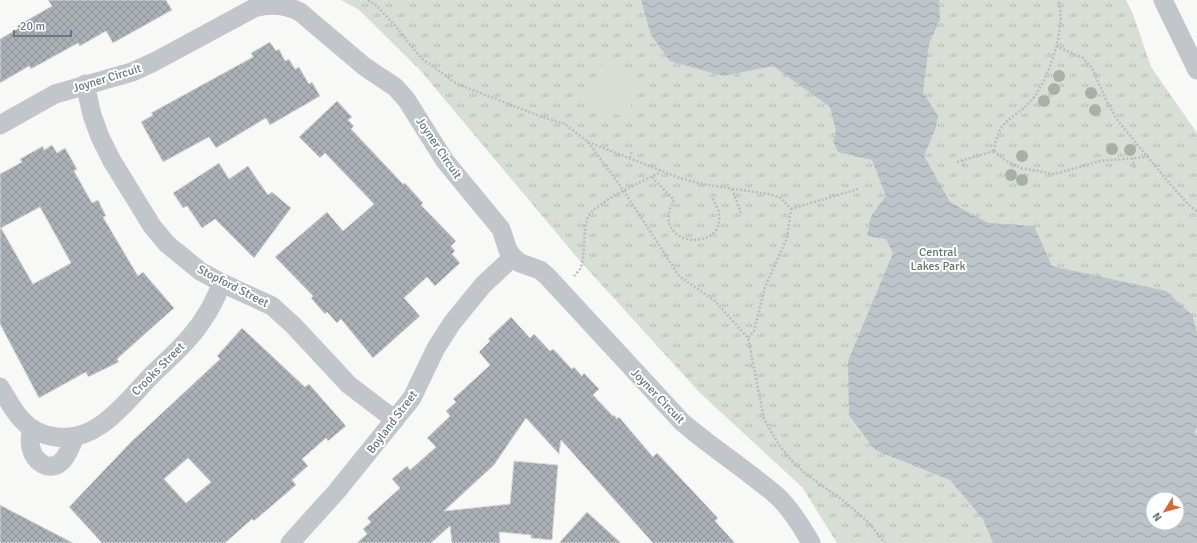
<svg xmlns="http://www.w3.org/2000/svg" width="1197" height="543" viewBox="0 0 1197 543" font-family="Signika,sans-serif">
<style>
.park{fill:url(#park-tufts);fill-rule:evenodd}
.pitch{fill:#d8ddd6}
.water{fill:url(#water-waves);fill-rule:evenodd}
.building{fill:url(#building-cross-hatch);stroke:#dadad8;fill-rule:evenodd}
.lines{fill:none;stroke-linecap:round;stroke-linejoin:round}
.path{stroke:#babdbf;stroke-width:2.5;stroke-dasharray:2 2;stroke-linecap:butt}
.minor{stroke:#c2c5c9;stroke-width:19}
.tree{fill:#a8b1a6}
.labels{text-anchor:middle;stroke-width:4;stroke-linejoin:round;paint-order:stroke}
.street-label{font-size:12px;fill:#6a7785;stroke:#fff}
.park-label{font-size:12px;fill:#667764;stroke:#fff}
</style>
<defs>
<pattern id="park-tufts" width="24" height="20" patternUnits="userSpaceOnUse"><rect width="24" height="20" fill="#d8ddd6"/><path d="M3 7l-1-3M5 7V3M7 7l1-3M15 17l-1-3M17 17v-4M19 17l1-3" fill="none" stroke="#b3b8b3"/></pattern>
<pattern id="water-waves" width="16" height="10" patternUnits="userSpaceOnUse"><rect width="16" height="10" fill="#bcc4ca"/><path d="M0 5q4-4 8 0t8 0" fill="none" stroke="#9da4aa"/></pattern>
<pattern id="building-cross-hatch" width="8" height="8" patternUnits="userSpaceOnUse"><rect width="8" height="8" fill="#aab0b6"/><path d="M0 0l8 8M0 8l8-8" fill="none" stroke="#8e949a"/></pattern>
</defs>
<rect width="100%" height="100%" fill="#f8f8f6"/>
<path class="park" d="M 341,0 L 1126,0 L 1133,14 L 1151,67 L 1197,133 L 1197,543 L 837,543 L 802,487 L 700,393 L 580,261 L 420,70 L 358,9 ZM 1153,499 L 1177,499 L 1177,523 L 1153,523 Z"/>
<path class="pitch" d="M 604,62 L 643,81 L 625,118 L 586,99 Z"/>
<path class="water" d="M 641,0 L 939,0 L 940,19 L 929,44 L 923,92 L 938,116 L 936,127 L 924,156 L 950,202 L 988,223 L 1034,226 L 1052,266 L 1166,291 L 1192,315 L 1197,332 L 1197,426 L 1195,432 L 1197,436 L 1197,543 L 993,543 L 983,519 L 950,480 L 875,450 L 849,415 L 848,361 L 893,253 L 886,239 L 867,236 L 871,216 L 886,196 L 872,160 L 838,152 L 833,141 L 836,131 L 830,107 L 773,66 L 723,76 L 670,61 L 651,35 ZM 1153,499 L 1177,499 L 1177,523 L 1153,523 Z"/>
<path class="building" d="M 48,0 L 166,0 L 172,10 L 113,43 L 106,31 L 80,46 L 78,43 L 31,69 L 29,66 L 0,83 L 0,39 L 19,28 L 17,26 L 52,6 Z
M 270,42 L 276,51 L 279,49 L 285,61 L 289,59 L 295,69 L 299,67 L 309,84 L 312,82 L 320,96 L 270,125 L 266,118 L 216,148 L 209,137 L 163,162 L 141,122 L 153,115 L 151,113 L 253,57 L 251,53 Z
M 337,101 L 352,117 L 348,120 L 354,126 L 351,129 L 403,184 L 405,183 L 423,203 L 421,205 L 456,241 L 451,246 L 455,251 L 452,254 L 460,263 L 435,286 L 427,277 L 404,298 L 420,316 L 373,358 L 341,319 L 337,323 L 327,312 L 325,314 L 311,298 L 313,296 L 275,257 L 327,212 L 343,231 L 374,204 L 325,153 L 320,158 L 299,137 Z
M 52,145 L 57,153 L 65,148 L 77,169 L 74,171 L 92,203 L 98,200 L 106,216 L 103,217 L 138,276 L 143,272 L 174,308 L 117,359 L 119,362 L 88,377 L 86,372 L 39,398 L 0,324 L 0,174 L 22,162 L 20,159 L 43,146 L 44,150 ZM 40,207 L 71,263 L 33,284 L 1,228 Z
M 219,163 L 229,179 L 248,166 L 268,195 L 272,192 L 291,208 L 254,258 L 215,219 L 202,228 L 187,206 L 183,208 L 173,193 Z
M 511,317 L 530,338 L 534,334 L 550,351 L 553,349 L 572,369 L 574,367 L 582,376 L 584,373 L 599,389 L 593,395 L 613,416 L 614,415 L 617,419 L 619,417 L 653,457 L 657,453 L 718,518 L 715,521 L 735,543 L 653,543 L 561,440 L 559,454 L 526,418 L 494,465 L 444,511 L 510,504 L 514,461 L 558,465 L 552,540 L 531,538 L 531,535 L 499,532 L 500,543 L 452,543 L 450,526 L 431,543 L 357,543 L 367,534 L 363,529 L 371,522 L 367,518 L 400,488 L 392,479 L 407,466 L 410,470 L 436,447 L 427,438 L 450,416 L 446,411 L 456,402 L 453,399 L 490,365 L 479,352 L 490,341 L 488,339 Z
M 242,328 L 305,387 L 309,384 L 346,426 L 328,441 L 326,438 L 302,459 L 308,466 L 292,480 L 296,485 L 254,521 L 252,519 L 225,543 L 102,543 L 69,507 L 131,442 L 220,359 L 217,356 ZM 188,458 L 211,482 L 186,503 L 164,479 Z
M 0,505 L 73,543 L 0,543 Z
M 587,512 L 621,543 L 559,543 Z"/>
<g class="lines">
<path class="path" d="M 368,0 L 377,6 L 397,28 L 421,58 L 457,84 L 542,117 L 565,124 L 588,142 L 624,191 L 679,276 L 715,301 L 748,338 L 764,419 L 779,445 L 792,461 L 807,475 L 844,501 L 868,522 L 885,543
M 1056,46 L 1083,58 L 1092,68 L 1106,100 L 1118,121 L 1170,184 L 1188,204 L 1197,212
M 588,142 L 680,178 L 702,184 L 769,194 L 781,198 L 791,209 L 787,238 L 765,287 L 754,331 L 748,338
M 994,151 C 999,118 1011,122 1031,101 C 1048,82 1068,24 1058,0
M 994,151 L 1006,161 L 1021,168 L 1055,174 L 1100,161 L 1146,157
M 630,158 L 632,151
M 1132,158 L 1135,169
M 962,160 L 964,165
M 957,162 L 994,151
M 652,177 L 674,200 C 648,246 725,254 719,214 C 719,209 714,202 712,197
M 732,189 L 741,213
M 791,209 L 858,189
M 574,276 C 576,274 580,270 581,267 C 586,251 582,233 588,217 C 594,203 643,181 659,173 L 660,170"/>
<path class="minor" d="M 1163,0 L 1197,70
M 85,84 L 92,115 L 100,137 L 112,161 L 152,226 L 167,244 L 200,271 L 222,283 L 272,306 L 293,325 L 349,385 L 395,420
M 0,125 L 55,94 L 132,72 L 154,62 L 254,8 C 271,3 285,4 300,12 L 365,67 L 395,87 L 406,99 L 445,161 L 501,229 L 508,250 L 513,257 L 520,263 L 540,270 L 547,276 L 682,422 C 712,448 747,470 777,496 C 791,509 802,527 811,543
M 0,387 C 7,398 13,411 22,420 C 31,430 42,435 56,437 C 96,443 124,404 149,378 C 168,359 190,341 204,318 C 212,307 217,295 222,283
M 31,429 C 31,435 29,442 31,448 C 34,461 49,473 61,462 C 68,456 71,445 75,437
M 290,543 L 337,491 L 412,398 L 436,348 L 452,323 L 483,285 L 513,257"/>
</g>
<g class="tree">
<circle cx="1059" cy="76" r="6"/>
<circle cx="1054" cy="89" r="6"/>
<circle cx="1091" cy="93" r="6"/>
<circle cx="1044" cy="101" r="6"/>
<circle cx="1095" cy="110" r="6"/>
<circle cx="1112" cy="149" r="6"/>
<circle cx="1130" cy="150" r="6"/>
<circle cx="1022" cy="156" r="6"/>
<circle cx="1011" cy="175" r="6"/>
<circle cx="1022" cy="180" r="6"/>
</g>
<g class="labels">
<g class="street-label">
<text transform="translate(107 78) rotate(-17)" y="4">Joyner Circuit</text>
<text transform="translate(439 148) rotate(56)" y="4">Joyner Circuit</text>
<text transform="translate(233 286) rotate(27)" y="4">Stopford Street</text>
<text transform="translate(158 369) rotate(-45)" y="4">Crooks Street</text>
<text transform="translate(658 396) rotate(46)" y="4">Joyner Circuit</text>
<text transform="translate(392 422) rotate(-53)" y="4">Boyland Street</text>
</g>
<g class="park-label">
<text x="938" y="256">Central<tspan x="938" dy="14">Lakes Park</tspan></text>
</g>
</g>
<g transform="translate(1165 511) rotate(233)"><circle r="19" fill="#ffffff" stroke="#c3c9ce"/>
<path d="M0-3L7 15L0 10L-7 15Z" fill="#d56939"/>
<text y="-6" font-size="11" font-weight="bold" text-anchor="middle" fill="#6a7785">N</text>
</g>
<path d="M14 30v6h57v-6" fill="none" stroke="#6a7785" stroke-width="2"/>
<text x="20" y="30" font-size="12" fill="#6a7785" stroke="#ffffff" stroke-width="3" paint-order="stroke">20 m</text>
</svg>
